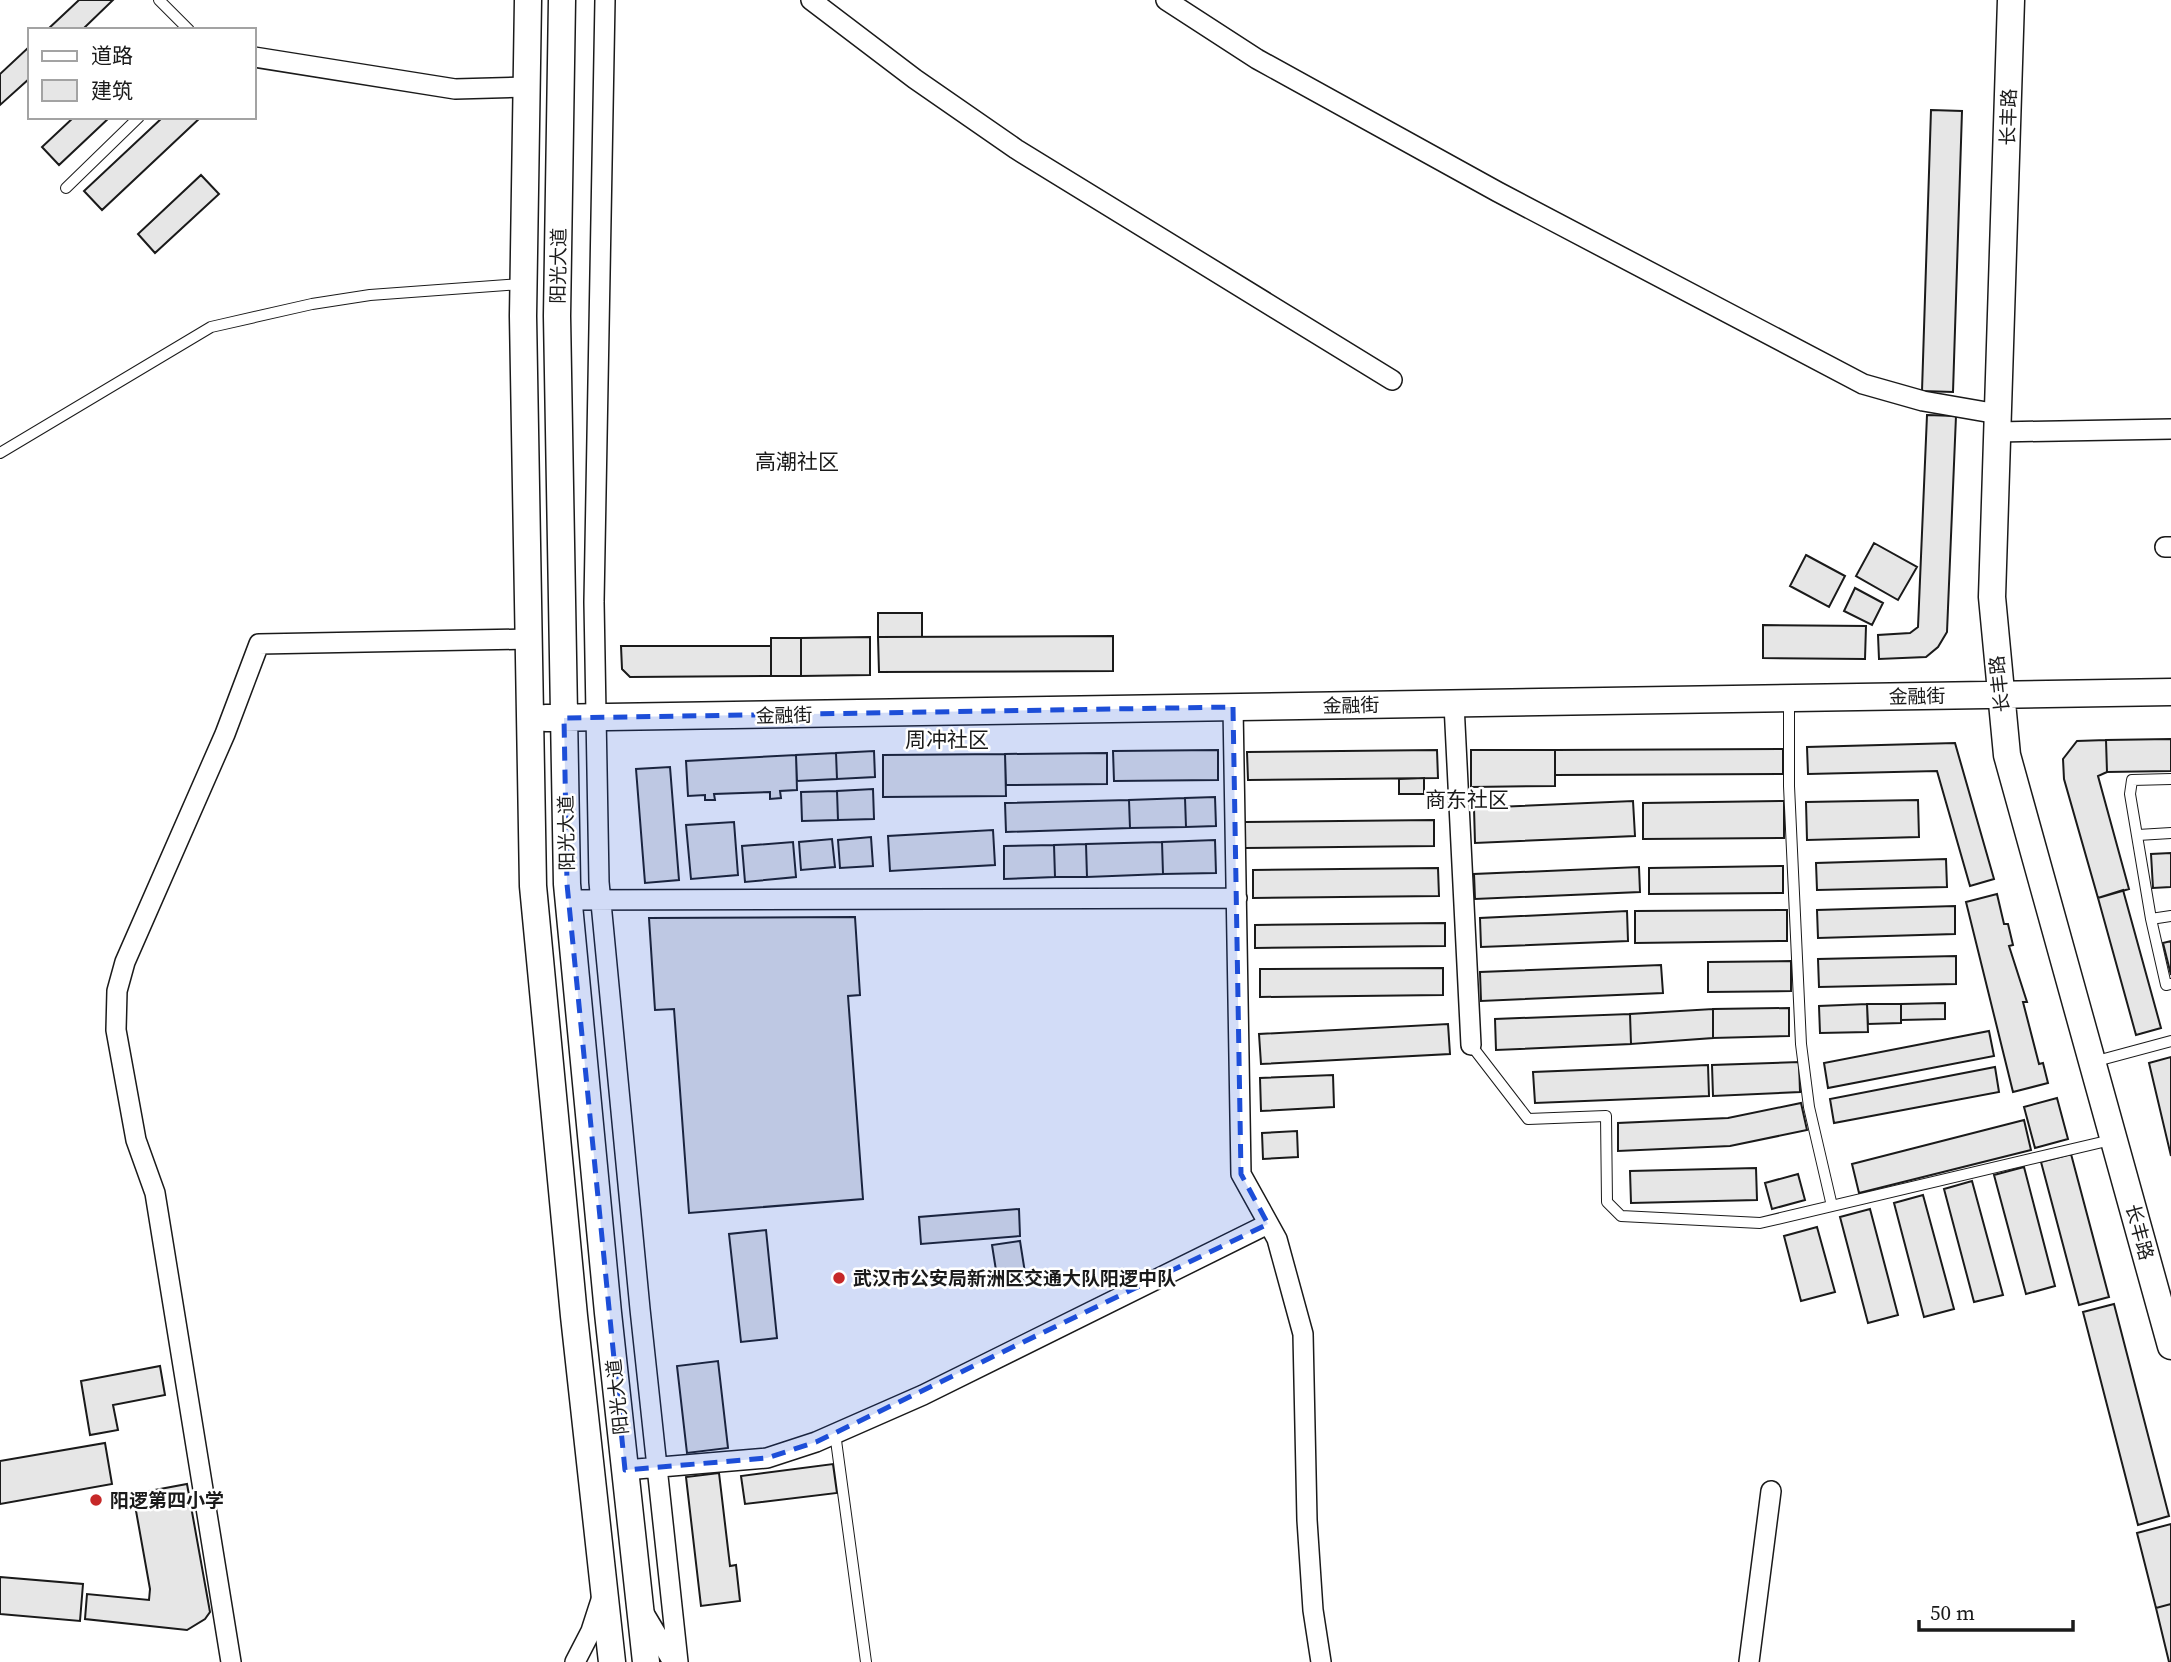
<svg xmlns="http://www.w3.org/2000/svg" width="2171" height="1662" viewBox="0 0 2171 1662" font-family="'Source Serif 4','Noto Sans SC',serif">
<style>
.building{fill:#e6e6e6;stroke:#1a1a1a;stroke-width:2}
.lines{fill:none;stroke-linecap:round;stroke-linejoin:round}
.lane-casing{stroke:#1a1a1a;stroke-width:12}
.street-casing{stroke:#1a1a1a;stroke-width:22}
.secondary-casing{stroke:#1a1a1a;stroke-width:29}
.lane{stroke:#fff;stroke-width:10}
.street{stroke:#fff;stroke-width:19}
.secondary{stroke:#fff;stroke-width:26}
.marked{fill:#1d4ed8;fill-opacity:0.2;stroke:#1d4ed8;stroke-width:5;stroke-dasharray:14 9;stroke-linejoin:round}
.poi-dot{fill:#c62828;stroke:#fff;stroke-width:2.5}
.labels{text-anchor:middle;stroke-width:5;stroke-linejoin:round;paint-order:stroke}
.street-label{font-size:19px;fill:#1a1a1a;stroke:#fff}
.poi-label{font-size:19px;font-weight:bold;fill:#1a1a1a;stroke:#fff;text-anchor:start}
.neighbourhood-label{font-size:21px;fill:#1a1a1a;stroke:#fff}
</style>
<rect width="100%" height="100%" fill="#fff"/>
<path class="building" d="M 79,0 L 113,0 L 82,30 L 47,30 Z
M 30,46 L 30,78 L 0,105 L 0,74 Z
M 1931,110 L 1962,111 L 1953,392 L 1922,391 Z
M 74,117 L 110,117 L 59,165 L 42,147 Z
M 163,117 L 201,117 L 102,210 L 84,191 Z
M 201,175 L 219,194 L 155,253 L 138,234 Z
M 1927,415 L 1956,416 L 1947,632 L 1938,647 L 1926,657 L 1879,659 L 1878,635 L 1910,633 L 1918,627 Z
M 1874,543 L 1917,567 L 1898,600 L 1856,576 Z
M 1806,555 L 1845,576 L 1829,607 L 1790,586 Z
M 1855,588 L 1883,603 L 1872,625 L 1844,611 Z
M 878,613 L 922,613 L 922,637 L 878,637 Z
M 1763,625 L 1866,626 L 1865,659 L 1763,658 Z
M 1113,636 L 1113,671 L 879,672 L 878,637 Z
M 870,637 L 870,675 L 801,676 L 801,638 Z
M 771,638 L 801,638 L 801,676 L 771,676 Z
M 621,646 L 771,646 L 771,676 L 630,677 L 622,669 Z
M 2171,739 L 2171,771 L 2107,772 L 2106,740 Z
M 2106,740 L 2107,772 L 2098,776 L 2129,889 L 2098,898 L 2064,779 L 2063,759 L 2077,741 Z
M 1955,743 L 1994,879 L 1970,886 L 1937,771 L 1808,774 L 1807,747 Z
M 1783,749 L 1783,774 L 1555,775 L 1555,750 Z
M 1218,750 L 1218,780 L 1114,781 L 1113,751 Z
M 1437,750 L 1438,778 L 1248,780 L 1247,752 Z
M 1471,750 L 1555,750 L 1555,786 L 1471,787 Z
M 874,751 L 875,777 L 837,779 L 836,753 Z
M 836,753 L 837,779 L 797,781 L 796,755 Z
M 1107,753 L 1107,784 L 1006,785 L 1005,754 Z
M 1005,754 L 1006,796 L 883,797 L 883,755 Z
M 796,755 L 797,790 L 780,791 L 781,798 L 770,799 L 770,792 L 714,794 L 715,800 L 705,800 L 705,795 L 688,796 L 686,761 Z
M 670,767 L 679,880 L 645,883 L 636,769 Z
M 1424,778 L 1424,794 L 1399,794 L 1399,779 Z
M 873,789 L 874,819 L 838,820 L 837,791 Z
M 837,791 L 838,820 L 802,821 L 801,792 Z
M 1215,797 L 1216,826 L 1186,827 L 1185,798 Z
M 1185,798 L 1186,827 L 1130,828 L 1129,800 Z
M 1129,800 L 1130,828 L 1006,832 L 1005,803 Z
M 1918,800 L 1919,837 L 1807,840 L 1806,802 Z
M 1633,801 L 1635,836 L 1475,843 L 1474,808 Z
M 1784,801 L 1784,838 L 1643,839 L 1643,803 Z
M 1434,820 L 1434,846 L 1245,848 L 1245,822 Z
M 734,822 L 738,875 L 691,879 L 686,825 Z
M 993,830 L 995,865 L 890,871 L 888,836 Z
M 871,837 L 873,866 L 840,868 L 838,840 Z
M 832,839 L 835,867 L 801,870 L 799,842 Z
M 1215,840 L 1216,873 L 1163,874 L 1162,842 Z
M 793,842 L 796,877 L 745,882 L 742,846 Z
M 1162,842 L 1163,874 L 1087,877 L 1086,844 Z
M 1086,844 L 1087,877 L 1055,877 L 1054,845 Z
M 1054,845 L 1055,877 L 1004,879 L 1004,846 Z
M 2171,853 L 2171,887 L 2153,888 L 2151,854 Z
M 1946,859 L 1947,887 L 1817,890 L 1816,863 Z
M 1783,866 L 1783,893 L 1649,894 L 1649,868 Z
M 1639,867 L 1640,892 L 1475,899 L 1474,874 Z
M 1438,868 L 1439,896 L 1253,898 L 1253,870 Z
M 2123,890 L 2161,1028 L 2136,1035 L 2098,898 Z
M 1997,894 L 2004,924 L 2008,924 L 2013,945 L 2009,946 L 2027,1002 L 2023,1002 L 2039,1064 L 2043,1063 L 2048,1083 L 2013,1092 L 1966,902 Z
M 1955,906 L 1955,934 L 1818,938 L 1817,910 Z
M 1787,910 L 1787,941 L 1635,943 L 1635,911 Z
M 1627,911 L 1628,941 L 1481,947 L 1480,918 Z
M 855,917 L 860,995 L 848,996 L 863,1199 L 689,1213 L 674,1009 L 655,1010 L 649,918 Z
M 1445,923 L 1445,946 L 1255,948 L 1255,925 Z
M 2171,941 L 2171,975 L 2163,943 Z
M 1956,956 L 1956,984 L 1819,987 L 1818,959 Z
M 1791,961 L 1791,991 L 1708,992 L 1708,962 Z
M 1661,965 L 1663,993 L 1481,1001 L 1480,972 Z
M 1443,968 L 1443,995 L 1260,997 L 1260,969 Z
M 1945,1003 L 1945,1019 L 1901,1020 L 1901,1004 Z
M 1867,1004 L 1901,1004 L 1901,1023 L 1868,1024 Z
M 1867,1004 L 1868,1032 L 1820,1033 L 1819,1006 Z
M 1789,1008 L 1789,1036 L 1713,1038 L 1713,1009 Z
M 1713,1009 L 1713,1038 L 1631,1044 L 1630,1014 Z
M 1630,1014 L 1631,1044 L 1496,1050 L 1495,1019 Z
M 1448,1024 L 1450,1054 L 1261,1064 L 1259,1034 Z
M 1989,1031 L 1994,1056 L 1828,1088 L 1824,1063 Z
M 2171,1057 L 2171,1156 L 2149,1063 Z
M 1799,1062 L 1800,1092 L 1713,1096 L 1712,1065 Z
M 1708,1065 L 1709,1096 L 1535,1103 L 1533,1072 Z
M 1995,1067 L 1999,1092 L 1834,1123 L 1830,1099 Z
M 1333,1075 L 1334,1107 L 1261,1111 L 1260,1078 Z
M 2057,1098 L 2068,1139 L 2035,1148 L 2024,1107 Z
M 1801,1103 L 1807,1130 L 1730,1146 L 1618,1151 L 1618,1123 L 1728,1118 Z
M 2024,1120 L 2031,1150 L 1859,1193 L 1852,1164 Z
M 1297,1131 L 1298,1157 L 1263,1159 L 1262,1133 Z
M 2071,1154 L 2109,1297 L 2079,1305 L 2041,1162 Z
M 2024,1167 L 2055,1286 L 2026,1294 L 1994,1175 Z
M 1756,1168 L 1757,1200 L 1631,1203 L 1630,1171 Z
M 1798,1174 L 1805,1200 L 1772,1209 L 1765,1183 Z
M 1972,1181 L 2003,1295 L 1974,1302 L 1944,1189 Z
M 1923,1195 L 1954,1309 L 1924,1317 L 1894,1203 Z
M 1019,1209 L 1020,1236 L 921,1244 L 919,1217 Z
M 1870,1209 L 1898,1315 L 1868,1323 L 1840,1217 Z
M 1817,1227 L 1835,1292 L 1801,1301 L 1784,1236 Z
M 766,1230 L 777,1338 L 741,1342 L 729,1234 Z
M 1020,1241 L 1026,1279 L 998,1283 L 992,1245 Z
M 2114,1304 L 2169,1516 L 2138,1525 L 2083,1312 Z
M 718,1361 L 728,1448 L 687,1453 L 677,1366 Z
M 160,1366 L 165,1395 L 113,1405 L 118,1430 L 90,1435 L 81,1381 Z
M 105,1443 L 112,1484 L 0,1504 L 0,1461 Z
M 833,1464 L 837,1493 L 745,1504 L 741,1476 Z
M 719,1473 L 730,1566 L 736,1565 L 740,1601 L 701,1606 L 686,1477 Z
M 187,1484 L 210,1612 L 205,1619 L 187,1630 L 85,1619 L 87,1594 L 149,1600 L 150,1589 L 133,1494 Z
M 2171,1524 L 2171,1604 L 2156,1608 L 2137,1533 Z
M 0,1577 L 83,1584 L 80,1621 L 0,1614 Z
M 2171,1604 L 2171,1662 L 2169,1662 L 2156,1608 Z"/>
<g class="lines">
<g class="lane-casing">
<path id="lane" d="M 159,0 L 189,30
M 66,188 L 139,117
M 0,453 L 211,327 L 312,304 L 370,295 L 521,284
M 1789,699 L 1789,786 L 1801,1044 L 1809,1107 L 1832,1206
M 2138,835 L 2171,833
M 2171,916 L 2151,919 L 2166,985 L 2171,984
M 2151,919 L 2130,794 L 2132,780 L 2171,779
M 1471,1045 L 1528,1119 L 1606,1116 L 1607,1202 L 1621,1216 L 1760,1223 L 2111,1140
M 2093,1062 L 2171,1041
M 835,1433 L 866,1662"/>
</g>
<g class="street-casing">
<path id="street" d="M 605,0 L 594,602 L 599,882 L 640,1309 L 678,1662
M 811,0 L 915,79 L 1016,149 L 1392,380
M 1166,0 L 1257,59 L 1498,192 L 1863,384 L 1923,401 L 1998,414
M 254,57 L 455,89 L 527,87
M 1997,432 L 2171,429
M 2165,547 L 2171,547
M 1454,704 L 1471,1045
M 1233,707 L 1241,1174 L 1277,1239 L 1303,1334 L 1307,1520 L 1313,1610 L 1321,1662
M 568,900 L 1237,898
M 625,1470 L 767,1458 L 816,1442 L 923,1395 L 1268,1224
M 645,1615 L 673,1662
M 231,1662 L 155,1193 L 136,1140 L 116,1030 L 117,991 L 125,962 L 225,734 L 259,644 L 529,639
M 575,1662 L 591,1631 L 602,1597
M 1749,1662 L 1771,1491"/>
</g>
<g class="secondary-casing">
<path id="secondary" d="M 528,0 L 523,316 L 533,886 L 574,1316 L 612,1662
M 562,0 L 557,316 L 567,884 L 608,1313 L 646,1662
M 2011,0 L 1992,597 L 2007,755 L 2171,1346
M 546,718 L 2171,692"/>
</g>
<use href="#lane" class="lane"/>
<use href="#street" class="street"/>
<use href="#secondary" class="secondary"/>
</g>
<path class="marked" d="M 1233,707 L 1241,1174 L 1268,1224 L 816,1442 L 767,1458 L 625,1470 L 567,884 L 564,718 Z"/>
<g class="poi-dot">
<circle cx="839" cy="1278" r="7"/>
<circle cx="96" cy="1500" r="7"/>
</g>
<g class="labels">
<g class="street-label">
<text transform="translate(2008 117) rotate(-88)" y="7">长丰路</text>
<text transform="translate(558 266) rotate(-89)" y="7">阳光大道</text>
<text transform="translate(1999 684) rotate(-96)" y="7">长丰路</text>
<text transform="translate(1917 696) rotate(-1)" y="7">金融街</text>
<text transform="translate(1351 705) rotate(-1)" y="7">金融街</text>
<text transform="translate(784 715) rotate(-1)" y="7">金融街</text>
<text transform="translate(566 833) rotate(-91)" y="7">阳光大道</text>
<text transform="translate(2140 1232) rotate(75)" y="7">长丰路</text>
<text transform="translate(617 1397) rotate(-96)" y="7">阳光大道</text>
</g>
<g class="poi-label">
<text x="853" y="1285">武汉市公安局新洲区交通大队阳逻中队</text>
<text x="110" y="1507">阳逻第四小学</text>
</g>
<g class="neighbourhood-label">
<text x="797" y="469">高潮社区</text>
<text x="947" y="747">周冲社区</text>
<text x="1467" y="807">商东社区</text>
</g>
</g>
<rect x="28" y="28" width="228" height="91" fill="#ffffff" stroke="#a3a3a3" stroke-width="2"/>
<rect x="42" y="51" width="35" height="10" fill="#ffffff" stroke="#a3a3a3" stroke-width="2"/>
<text x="91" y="63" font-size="21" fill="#1a1a1a">道路</text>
<rect x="42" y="80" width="35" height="21" fill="#e6e6e6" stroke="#a3a3a3" stroke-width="2"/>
<text x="91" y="98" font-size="21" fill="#1a1a1a">建筑</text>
<path d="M1919 1620v10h154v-10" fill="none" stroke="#1a1a1a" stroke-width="3.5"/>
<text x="1930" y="1620" font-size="21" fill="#1a1a1a" stroke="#ffffff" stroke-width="5" paint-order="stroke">50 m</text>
</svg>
